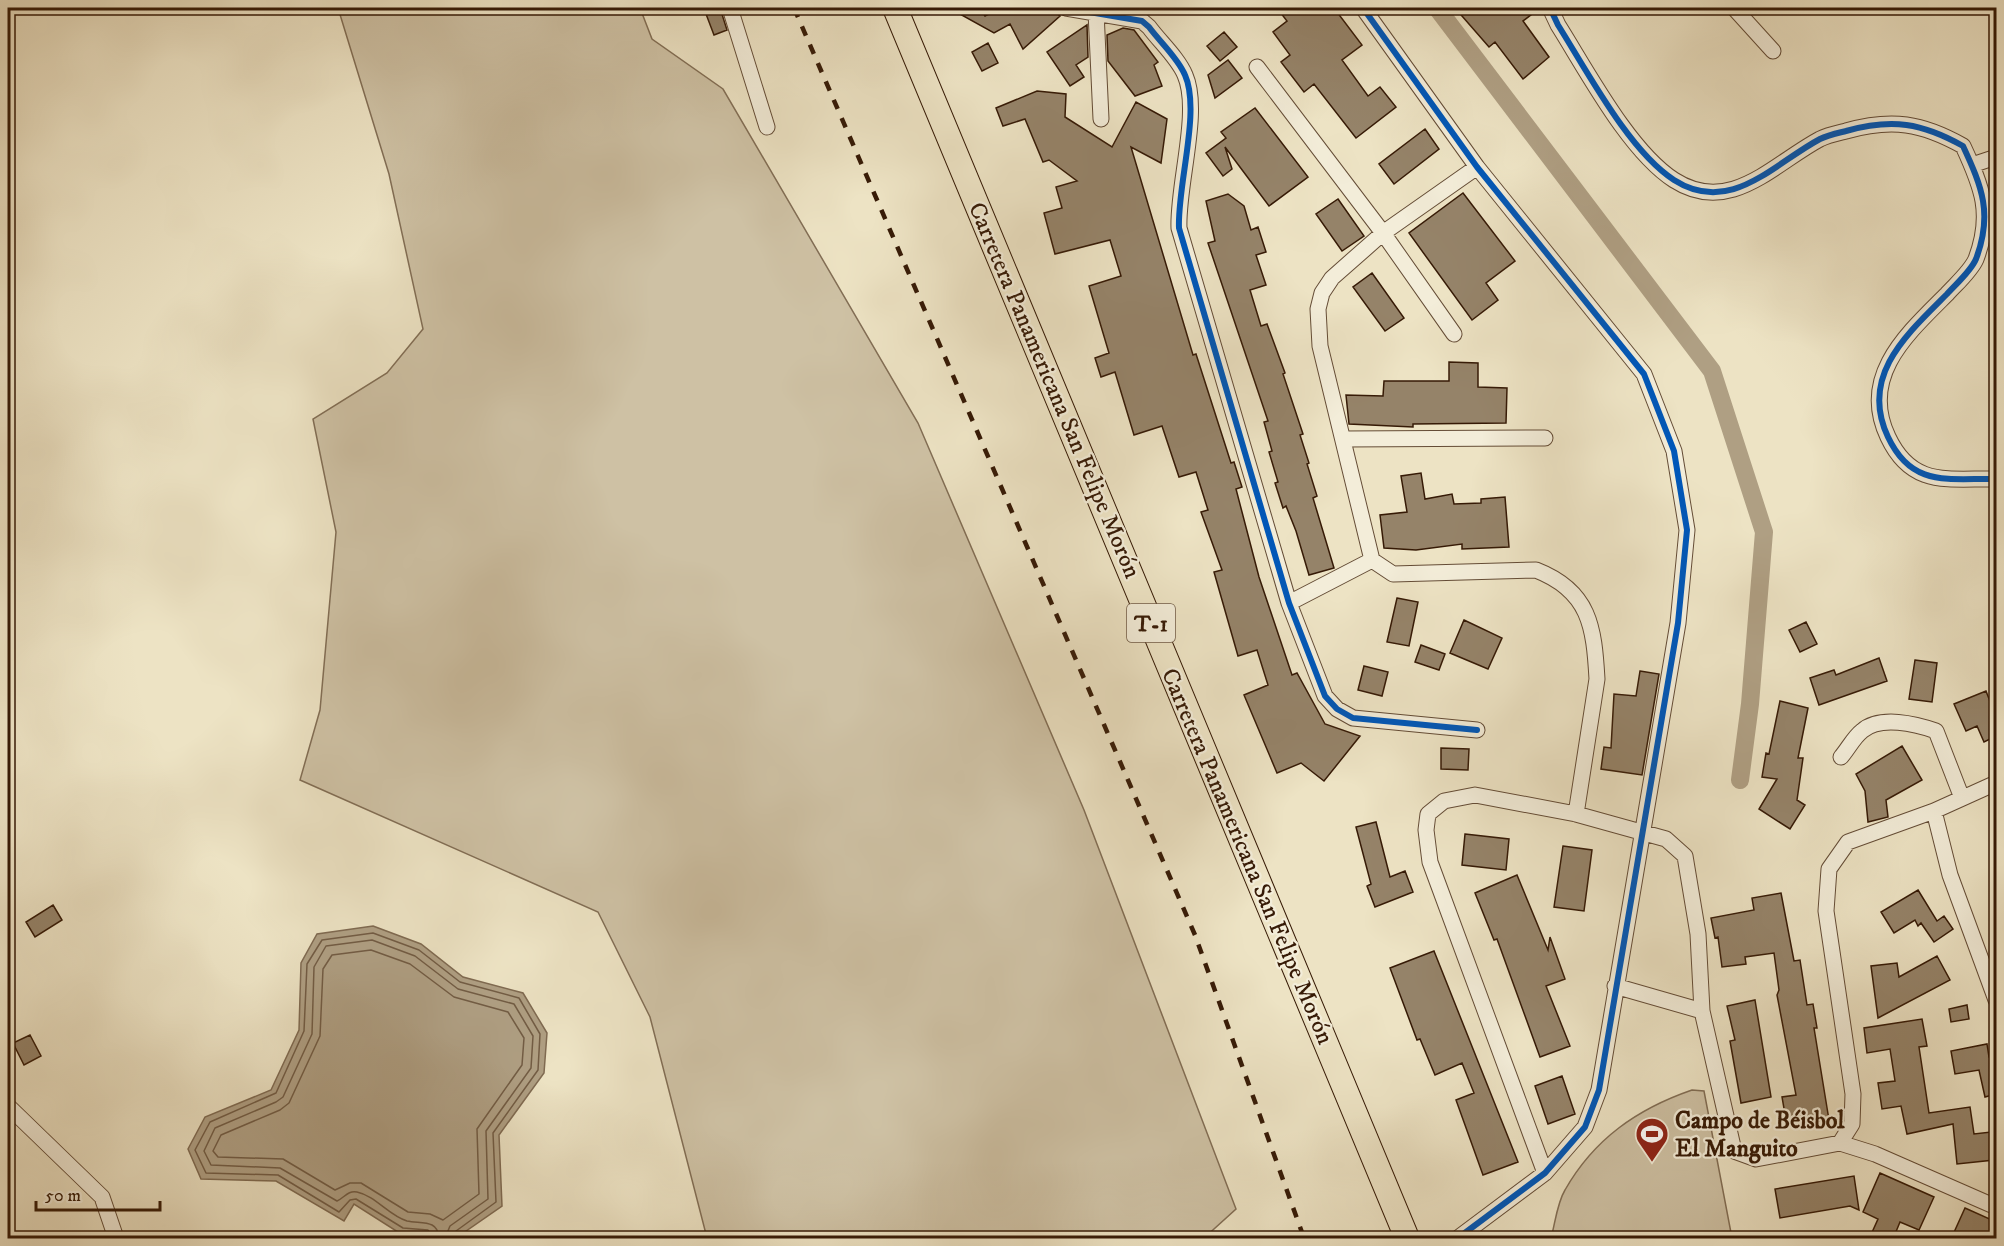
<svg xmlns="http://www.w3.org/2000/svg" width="2004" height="1246" viewBox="0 0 2004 1246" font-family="'IM FELL DW Pica',serif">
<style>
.green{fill:#cec1a4;stroke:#826e55;stroke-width:1.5}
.water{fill:#af9f83;stroke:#7f6a51;stroke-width:1.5}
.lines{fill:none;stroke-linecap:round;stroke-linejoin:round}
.shore{stroke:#725c44;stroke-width:1.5}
.canal{stroke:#af9f83;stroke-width:18}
.building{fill:#958369;stroke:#361a06;stroke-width:1.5}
.minor-casing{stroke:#644c36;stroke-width:17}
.primary-casing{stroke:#361a06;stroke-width:26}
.minor{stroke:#f3edd9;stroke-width:15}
.primary{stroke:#ede3c4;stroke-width:24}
.rail{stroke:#361a06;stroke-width:4.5;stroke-dasharray:10 10;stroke-linecap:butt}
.cycleway-casing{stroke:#f3edd9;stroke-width:10}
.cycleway{stroke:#0057b8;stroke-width:6}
.labels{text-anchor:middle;stroke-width:4.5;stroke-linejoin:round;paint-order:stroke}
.shield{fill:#f3edd9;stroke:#6f5945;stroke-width:1.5}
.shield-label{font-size:22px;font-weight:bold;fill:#361a06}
.street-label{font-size:24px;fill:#361a06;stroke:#f3edd9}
.poi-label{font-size:24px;font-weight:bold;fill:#361a06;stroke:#f3edd9;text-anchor:start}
</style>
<rect width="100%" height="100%" fill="#ede3c4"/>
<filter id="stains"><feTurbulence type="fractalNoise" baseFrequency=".00333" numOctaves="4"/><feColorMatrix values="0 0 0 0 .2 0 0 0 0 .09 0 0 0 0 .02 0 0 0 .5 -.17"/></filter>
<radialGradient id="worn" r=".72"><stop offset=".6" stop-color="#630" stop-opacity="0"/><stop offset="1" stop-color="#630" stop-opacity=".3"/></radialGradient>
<path class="green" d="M 338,8 L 640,8 L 652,39 L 723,89 L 918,423 L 1084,810 L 1236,1209 L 1204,1238 L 707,1238 L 650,1017 L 598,912 L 300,780 L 320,710 L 336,532 L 313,419 L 387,373 L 423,329 L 389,174 Z
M 1692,1090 L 1704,1091 L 1732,1238 L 1551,1238 C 1555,1224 1557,1203 1565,1190 C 1594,1139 1637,1109 1692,1090 Z"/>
<path class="water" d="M 373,926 L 421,944 L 463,977 L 523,993 L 547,1033 L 544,1073 L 499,1135 L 502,1206 L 456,1238 L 401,1234 L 354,1204 L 344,1221 L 276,1181 L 201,1179 L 188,1149 L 205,1117 L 271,1090 L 299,1030 L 301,963 L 317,934 Z"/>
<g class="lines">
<path class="shore" d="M 371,950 L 410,964 L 454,997 L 508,1012 L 524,1038 L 522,1065 L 477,1129 L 479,1194 L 443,1220 L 430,1214 L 408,1212 L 361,1183 L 350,1183 L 335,1190 L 283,1159 L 218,1157 L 213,1151 L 221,1135 L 280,1110 L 289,1103 L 320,1036 L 323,969 L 332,955 Z
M 432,1238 L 428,1230 L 403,1228 L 356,1199 L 350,1200 L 339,1212 L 278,1175 L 206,1173 L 195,1150 L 210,1122 L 276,1093 L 304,1031 L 307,964 L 322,940 L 373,933 L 419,950 L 460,982 L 519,998 L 540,1034 L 538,1070 L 493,1133 L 496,1202 L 456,1231 L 453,1238
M 439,1238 C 438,1219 421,1224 407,1221 C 389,1216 376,1196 357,1192 C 348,1190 344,1198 337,1201 L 280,1168 L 211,1165 L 204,1151 L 215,1128 L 276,1102 L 283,1097 L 312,1034 L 314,967 L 326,946 L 372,940 L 415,956 L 458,989 L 514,1004 L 533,1036 L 531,1068 L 486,1131 L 488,1199 L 450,1226 L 445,1238"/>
<path class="canal" d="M 1437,8 L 1712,371 L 1764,532 L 1750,704 L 1740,780"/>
</g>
<path class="building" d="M 720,8 L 727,30 L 714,35 L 706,14 Z
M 949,8 L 980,8 L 985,16 L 1001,8 L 1050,8 L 1060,16 L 1023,49 L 1010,24 L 994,33 Z
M 1277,8 L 1334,8 L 1362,45 L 1342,60 L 1368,96 L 1380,87 L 1396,107 L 1356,138 L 1314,84 L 1304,92 L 1281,62 L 1290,55 L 1273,32 L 1287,21 Z
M 1455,8 L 1540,8 L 1523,21 L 1549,57 L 1523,79 L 1495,42 L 1489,47 Z
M 1087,25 L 1088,57 L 1076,65 L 1084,77 L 1070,86 L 1047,52 Z
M 1123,28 L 1134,30 L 1158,62 L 1154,65 L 1162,86 L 1135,96 L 1108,61 L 1107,35 Z
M 1224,32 L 1237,47 L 1220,61 L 1207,46 Z
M 988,43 L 998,63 L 982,71 L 972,52 Z
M 1228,60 L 1242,78 L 1215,98 L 1208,75 Z
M 1037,91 L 1066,94 L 1065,117 L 1112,147 L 1136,102 L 1167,119 L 1161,163 L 1131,147 L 1193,355 L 1196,354 L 1231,463 L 1234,462 L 1242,487 L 1236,489 L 1259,577 L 1292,675 L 1297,673 L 1325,724 L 1360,736 L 1324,781 L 1301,763 L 1277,773 L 1244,695 L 1268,685 L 1257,650 L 1238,656 L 1214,572 L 1222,570 L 1201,512 L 1208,510 L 1196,472 L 1179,477 L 1162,426 L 1134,435 L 1115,372 L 1101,377 L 1095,358 L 1109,353 L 1089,286 L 1121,276 L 1110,240 L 1055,254 L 1044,213 L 1062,208 L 1056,187 L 1077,181 L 1049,160 L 1043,162 L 1025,119 L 1003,126 L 996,108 Z
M 1255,108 L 1308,177 L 1269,206 L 1225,147 L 1232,169 L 1223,176 L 1206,153 L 1226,138 L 1221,132 Z
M 1425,129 L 1439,149 L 1394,184 L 1379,164 Z
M 1463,193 L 1515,261 L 1486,283 L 1498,300 L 1472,320 L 1409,233 Z
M 1228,194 L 1244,206 L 1251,230 L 1258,227 L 1266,252 L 1256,255 L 1266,285 L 1250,290 L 1261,326 L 1267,324 L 1285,373 L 1283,374 L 1303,434 L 1300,435 L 1309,463 L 1307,464 L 1317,496 L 1313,498 L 1334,568 L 1309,575 L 1296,531 L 1286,506 L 1283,508 L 1275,483 L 1278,482 L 1269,452 L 1272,451 L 1264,422 L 1268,421 L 1208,243 L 1215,241 L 1206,201 Z
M 1338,199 L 1364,236 L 1342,251 L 1316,214 Z
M 1372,273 L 1404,318 L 1385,331 L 1353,287 Z
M 1449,362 L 1478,363 L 1478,387 L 1507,388 L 1506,423 L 1413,424 L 1413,427 L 1349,424 L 1346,395 L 1383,396 L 1384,381 L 1449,381 Z
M 1421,473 L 1425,499 L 1452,494 L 1454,504 L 1481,503 L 1481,499 L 1505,497 L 1509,547 L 1462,549 L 1462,544 L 1416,550 L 1384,548 L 1380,515 L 1407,512 L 1401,476 Z
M 1397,598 L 1418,602 L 1409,646 L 1387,642 Z
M 1464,620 L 1502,638 L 1488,669 L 1450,653 Z
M 1806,622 L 1817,644 L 1800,652 L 1789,630 Z
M 1421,645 L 1445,654 L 1439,670 L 1415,662 Z
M 1879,658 L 1887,681 L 1819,705 L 1810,678 L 1834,670 L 1836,675 Z
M 1915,660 L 1937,663 L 1932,702 L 1909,699 Z
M 1364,666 L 1388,672 L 1382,696 L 1358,690 Z
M 1640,671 L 1659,674 L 1642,775 L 1601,769 L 1604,747 L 1611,748 L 1614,694 L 1636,696 Z
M 1986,691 L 1996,717 L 1996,736 L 1984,742 L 1977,726 L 1966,731 L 1954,704 Z
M 1780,701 L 1808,708 L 1798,758 L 1803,758 L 1797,800 L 1805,805 L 1790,829 L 1759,809 L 1777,779 L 1762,777 L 1766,753 L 1769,754 Z
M 1902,746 L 1922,780 L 1886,800 L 1888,817 L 1868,822 L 1865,791 L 1856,774 Z
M 1441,748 L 1469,749 L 1468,770 L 1441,769 Z
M 1376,822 L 1390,877 L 1405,871 L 1413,892 L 1375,907 L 1367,886 L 1371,884 L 1356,827 Z
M 1465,834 L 1509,839 L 1506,870 L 1462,865 Z
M 1563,846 L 1592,850 L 1584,911 L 1554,907 Z
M 1517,875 L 1548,950 L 1550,937 L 1565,979 L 1546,986 L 1570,1046 L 1540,1057 L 1497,939 L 1494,940 L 1475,893 Z
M 1918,890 L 1937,921 L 1944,916 L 1953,929 L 1934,942 L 1921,923 L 1918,926 L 1915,920 L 1894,933 L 1881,912 Z
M 1781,893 L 1794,961 L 1800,960 L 1807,1005 L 1813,1004 L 1817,1028 L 1814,1028 L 1829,1120 L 1787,1126 L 1782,1097 L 1796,1095 L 1777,995 L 1779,990 L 1774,953 L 1745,957 L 1746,964 L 1722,967 L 1718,937 L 1715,938 L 1711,918 L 1754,910 L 1752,898 Z
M 53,905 L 62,920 L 35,937 L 26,922 Z
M 1434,951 L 1518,1162 L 1483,1175 L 1456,1100 L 1474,1093 L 1462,1063 L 1435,1075 L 1420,1039 L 1417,1040 L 1390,968 Z
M 1937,956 L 1950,980 L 1878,1018 L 1871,966 L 1897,963 L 1899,977 Z
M 1755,1000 L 1771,1097 L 1741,1103 L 1730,1041 L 1735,1040 L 1727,1006 Z
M 1967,1005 L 1969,1019 L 1951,1022 L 1949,1009 Z
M 1922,1019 L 1927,1046 L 1919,1047 L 1929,1113 L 1970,1107 L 1974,1134 L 1991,1132 L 1994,1160 L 1957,1164 L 1953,1124 L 1907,1134 L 1901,1106 L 1882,1109 L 1878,1083 L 1895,1081 L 1890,1049 L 1867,1053 L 1864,1028 Z
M 30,1035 L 41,1056 L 24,1065 L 13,1043 Z
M 1987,1044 L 1989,1057 L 1996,1056 L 1996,1094 L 1985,1097 L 1979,1070 L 1955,1074 L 1951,1051 Z
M 1562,1076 L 1575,1114 L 1548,1124 L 1535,1086 Z
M 1880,1173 L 1934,1197 L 1919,1230 L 1900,1222 L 1893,1239 L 1869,1239 L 1878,1219 L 1863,1212 Z
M 1854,1176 L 1859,1210 L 1850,1206 L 1780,1218 L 1775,1189 Z
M 1965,1208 L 1992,1220 L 1990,1224 L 1996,1227 L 1996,1239 L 1951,1239 Z"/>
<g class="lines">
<g class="minor-casing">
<path id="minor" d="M 730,8 L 767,127
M 1066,8 L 1142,21 L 1149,27 C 1160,42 1178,58 1185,75 C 1201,111 1177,186 1179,228 L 1289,603 L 1325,696 L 1337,709 L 1353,718 L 1477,730
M 1363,8 L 1477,167 L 1644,374 L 1674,451 L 1687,530 L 1678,623 L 1599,1090 L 1585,1127 L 1545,1173 L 1458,1238
M 1550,8 L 1558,25 C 1587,71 1629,151 1674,180 C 1730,216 1773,164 1820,139 C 1828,135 1838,133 1846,131 C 1892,118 1922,123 1963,146 C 1982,187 1993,214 1976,259 C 1971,271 1956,284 1947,294 C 1907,334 1859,376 1888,437 C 1912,488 1948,478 1996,479
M 1734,8 L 1773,51
M 1096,12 L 1101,119
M 1257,67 L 1383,233 L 1454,334
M 1972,165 L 1996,157
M 1344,439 L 1545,438
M 1372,560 L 1320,346 L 1318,309 L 1322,293 L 1332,278 L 1383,233 L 1477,167
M 1289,603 L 1372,560 L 1393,574 L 1536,570 C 1590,591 1594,627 1597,679 L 1576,814
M 1841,757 C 1848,749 1854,737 1862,731 C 1880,715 1916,724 1936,731 L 1962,798
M 1934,811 L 1950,875 L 1996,1000
M 1615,986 L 1702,1011 L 1734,1151 L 1756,1159 L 1840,1143 L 1875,1154 L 1996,1207
M 8,1106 L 102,1197 L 116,1238
M 1840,1143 L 1852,1124 L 1853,1094 L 1826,911 L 1829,869 L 1848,842 L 1934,811 L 1996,783
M 1545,1173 L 1430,862 L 1426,830 L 1428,814 L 1444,801 L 1475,795 L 1576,814 L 1666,839 L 1685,856 L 1698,934 L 1702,1011"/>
</g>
<g class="primary-casing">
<path id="primary" d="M 895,8 L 1407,1238"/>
</g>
<use href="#minor" class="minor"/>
<use href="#primary" class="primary"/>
<path class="rail" d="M 794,8 L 1195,935 L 1304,1238"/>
<g class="cycleway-casing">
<path id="cycleway" d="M 1066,8 L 1142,21 L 1149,27 C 1160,42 1178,58 1185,75 C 1201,111 1177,186 1179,228 L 1289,603 L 1325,696 L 1337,709 L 1353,718 L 1477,730
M 1363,8 L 1477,167 L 1644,374 L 1674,451 L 1687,530 L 1678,623 L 1599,1090 L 1585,1127 L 1545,1173 L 1458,1238
M 1550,8 L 1558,25 C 1587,71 1629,151 1674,180 C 1730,216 1773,164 1820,139 C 1828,135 1838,133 1846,131 C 1892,118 1922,123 1963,146 C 1982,187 1993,214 1976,259 C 1971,271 1956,284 1947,294 C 1907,334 1859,376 1888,437 C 1912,488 1948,478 1996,479"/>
</g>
<use href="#cycleway" class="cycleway"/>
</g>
<defs>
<g id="stadium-pin" transform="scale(1.725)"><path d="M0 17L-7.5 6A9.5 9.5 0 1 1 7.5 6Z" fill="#8f2418" stroke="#f3edd9"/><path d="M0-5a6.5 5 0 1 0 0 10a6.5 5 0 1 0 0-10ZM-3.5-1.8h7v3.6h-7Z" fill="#fff"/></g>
</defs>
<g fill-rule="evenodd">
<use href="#stadium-pin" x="1652" y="1134"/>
</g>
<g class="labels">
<rect class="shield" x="1127" y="604" width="48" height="38" rx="4.5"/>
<g class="shield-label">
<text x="1151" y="631">T-1</text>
</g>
<g class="street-label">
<text transform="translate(1055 390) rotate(67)" y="8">Carretera Panamericana San Felipe Morón</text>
<text transform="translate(1248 856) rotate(67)" y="8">Carretera Panamericana San Felipe Morón</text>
</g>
<g class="poi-label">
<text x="1675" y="1128">Campo de Béisbol<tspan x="1675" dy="28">El Manguito</tspan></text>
</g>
</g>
<rect width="2004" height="1246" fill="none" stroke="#ede3c4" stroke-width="30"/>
<rect x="9" y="9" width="1986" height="1228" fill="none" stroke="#361a06" stroke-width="3"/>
<rect x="15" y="15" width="1974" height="1216" fill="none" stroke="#361a06" stroke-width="1.5"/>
<path d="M36 1201v9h124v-9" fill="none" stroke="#361a06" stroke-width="3"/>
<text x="45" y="1201" font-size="18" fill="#361a06" stroke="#f3edd9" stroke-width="4.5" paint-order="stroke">50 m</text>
<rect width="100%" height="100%" filter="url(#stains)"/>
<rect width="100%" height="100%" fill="url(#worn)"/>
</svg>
